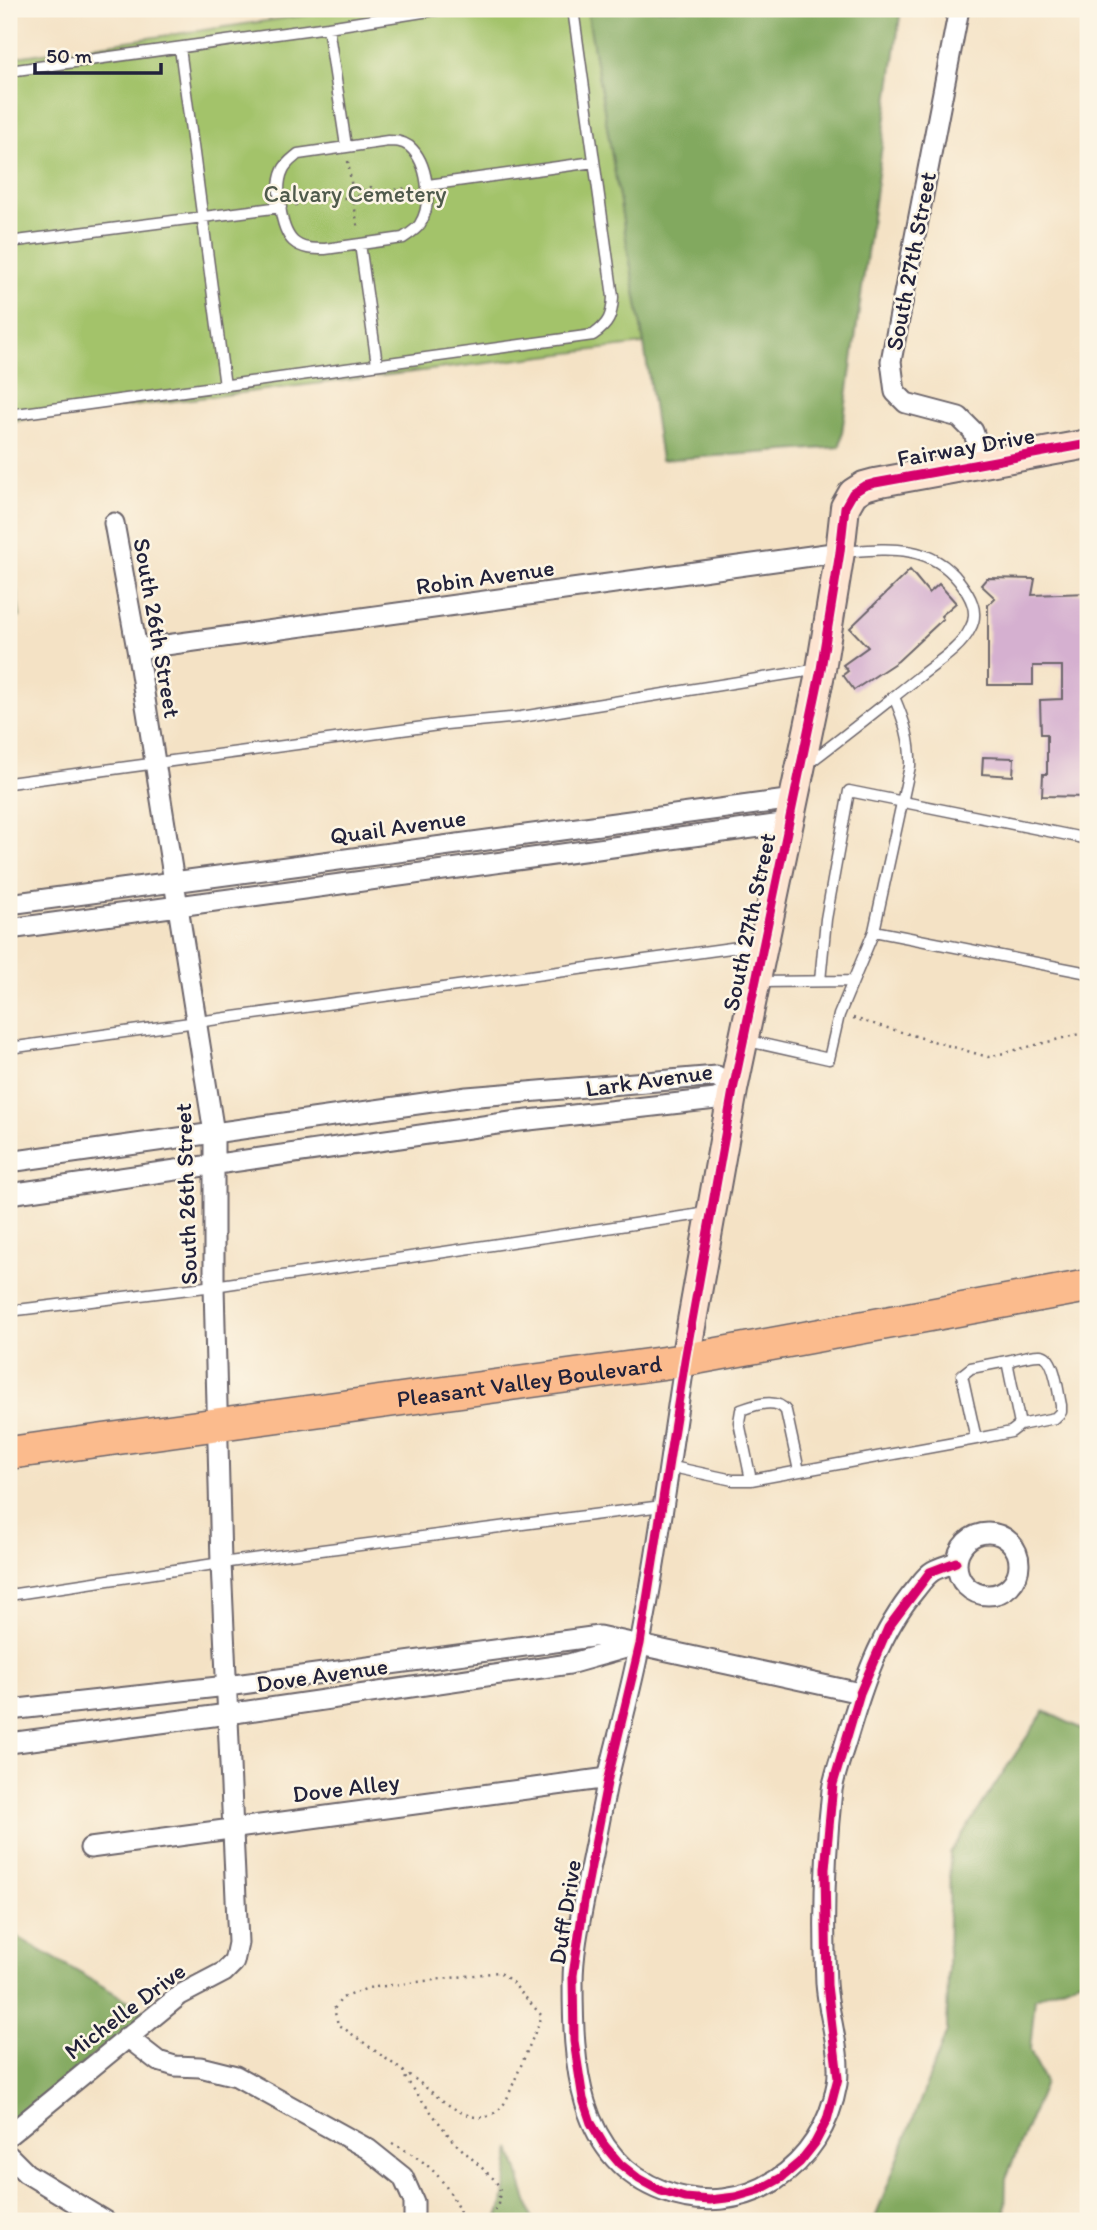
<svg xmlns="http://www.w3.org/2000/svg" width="1097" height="2230" viewBox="0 0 1097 2230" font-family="Itim,sans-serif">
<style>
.green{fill:#a3c36b;stroke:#627253;stroke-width:2}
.forest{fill:#82a95f;stroke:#52664d;stroke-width:2}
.building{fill:#d5b0d0}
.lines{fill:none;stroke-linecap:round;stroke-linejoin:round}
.lane-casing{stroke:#6c656b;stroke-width:13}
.street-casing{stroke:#6c656b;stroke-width:23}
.secondary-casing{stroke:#6c656b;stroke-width:32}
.primary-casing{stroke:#6c656b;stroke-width:35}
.path{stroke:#6c656b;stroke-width:2.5;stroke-dasharray:2 5;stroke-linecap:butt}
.lane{stroke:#fff;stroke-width:10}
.street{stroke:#fff;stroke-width:19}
.secondary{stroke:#fde4d1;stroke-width:28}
.primary{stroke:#fbbb8d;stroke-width:32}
.cycleway-casing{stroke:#fcf5e5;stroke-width:13}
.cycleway{stroke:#d6006c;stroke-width:9}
.labels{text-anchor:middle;stroke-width:5;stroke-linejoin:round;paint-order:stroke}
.park-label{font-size:24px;fill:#4f5a4c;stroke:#fcf5e5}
.street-label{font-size:24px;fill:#22223b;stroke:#fcf5e5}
</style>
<rect width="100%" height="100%" fill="#fcf5e5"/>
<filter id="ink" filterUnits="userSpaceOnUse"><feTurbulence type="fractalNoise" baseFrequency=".0143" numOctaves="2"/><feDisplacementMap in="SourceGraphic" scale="14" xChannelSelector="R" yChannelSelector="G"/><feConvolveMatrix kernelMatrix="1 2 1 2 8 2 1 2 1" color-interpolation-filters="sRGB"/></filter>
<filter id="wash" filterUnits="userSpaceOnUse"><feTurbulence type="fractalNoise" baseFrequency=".00686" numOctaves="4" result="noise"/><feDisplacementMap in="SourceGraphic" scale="28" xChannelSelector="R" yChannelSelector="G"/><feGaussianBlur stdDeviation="1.57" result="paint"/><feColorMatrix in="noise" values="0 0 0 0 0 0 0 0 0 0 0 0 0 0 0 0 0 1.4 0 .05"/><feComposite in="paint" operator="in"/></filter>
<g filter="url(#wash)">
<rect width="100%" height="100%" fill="#f4e2c5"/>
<path class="green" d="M 349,9 L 587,9 L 644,344 L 9,421 L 9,58 Z
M 9,538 L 20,617 L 9,619 Z"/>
<path class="forest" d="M 587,9 L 901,9 L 840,447 L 661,460 L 644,344 Z
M 1044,1711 L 1088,1732 L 1088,1979 L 1085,1978 L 1035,1998 L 1030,2050 L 1045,2083 L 1006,2178 L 1005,2221 L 874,2221 L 947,2031 L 950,1853 Z
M 9,1932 L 147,2012 L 9,2123 Z
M 511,2148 L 533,2221 L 496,2221 L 503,2204 Z"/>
<g id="blocks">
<path class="building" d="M 910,570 L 929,593 L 939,584 L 956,603 L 941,616 L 943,619 L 898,661 L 854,690 L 843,675 L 848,671 L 843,665 L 868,647 L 850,628 Z
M 987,578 L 1035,579 L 1032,595 L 1088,593 L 1088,797 L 1042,796 L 1043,774 L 1047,774 L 1047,734 L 1041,734 L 1040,700 L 1062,699 L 1062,666 L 1033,666 L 1033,685 L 988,685 L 988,605 L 995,598 L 981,585 Z
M 983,757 L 1014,758 L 1013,776 L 982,774 Z"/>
</g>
</g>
<g filter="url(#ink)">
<use href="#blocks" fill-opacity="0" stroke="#6c656b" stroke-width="2"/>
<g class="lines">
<g class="lane-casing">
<path id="lane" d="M 328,27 L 346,146
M 180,48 L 225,386
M 9,71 L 328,27 L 442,9
M 388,141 C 395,141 402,141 409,146 C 428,162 433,203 420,224 C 416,230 409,234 403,238 L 325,249 C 313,249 302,249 293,241 C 280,228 275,186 283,170 C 286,163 292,159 298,154 Z
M 428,185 L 594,162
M 9,242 L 281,207
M 360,244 L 377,364
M 9,415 L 593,335 C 609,324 612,316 613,297 L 573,9
M 806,765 C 845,736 882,706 920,676 C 936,663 961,648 970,629 C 980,612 970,595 959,581 C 929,542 884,549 841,552
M 9,783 L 446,724 L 521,717 L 819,669
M 874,931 L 1088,973
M 820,981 L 826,919 L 849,791 L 1088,839
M 759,982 L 853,981
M 744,1040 L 829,1059 L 839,1015 L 874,931 L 910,766 C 911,741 904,720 894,697
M 9,1048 L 760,944
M 9,1311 L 214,1286 L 708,1213
M 1007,1361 C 1017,1359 1031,1354 1041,1355 C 1055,1356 1058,1393 1061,1405 L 1061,1412 L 1055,1418 L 1020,1425
M 668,1466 L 733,1480 L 751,1480 L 976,1439 L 1011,1432 L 1020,1425 L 1007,1361 L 971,1368 L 962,1375 L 976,1439
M 751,1480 L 739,1422 L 741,1410 C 754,1405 777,1397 786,1411 L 799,1471
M 9,1595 L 221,1563 L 662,1506"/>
</g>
<g class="street-casing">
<path id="street" d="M 959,9 L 891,361 L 895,392 L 906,403 L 959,417 L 973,431 L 984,463
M 137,649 L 840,552
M 9,904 L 794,799
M 9,929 L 789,823
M 9,1162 L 467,1097 L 717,1076 L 733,1090 L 716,1099 L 511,1122 L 9,1194
M 685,1360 C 670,1454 659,1550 640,1643 C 632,1687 619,1731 609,1774 C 602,1807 596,1841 589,1874 C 583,1908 573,1946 573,1982 C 573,2060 576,2158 663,2191 C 745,2222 823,2167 837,2084 C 842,2053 828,2015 826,1983 C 823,1919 825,1853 832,1790 C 835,1773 841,1757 846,1741 C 862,1687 879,1633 916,1589 C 921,1583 926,1575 933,1571 C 940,1567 949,1565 956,1562
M957 1564a31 31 0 1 1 62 0a31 31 0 1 1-62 0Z
M 9,1710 L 227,1686 L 599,1636 L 860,1693
M 9,1743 L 228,1714 L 569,1664 L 636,1645
M 90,1848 L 608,1778
M 127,2037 L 158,2061 L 175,2066 L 200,2067 L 236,2076 L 368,2149 L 403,2177 L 414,2202 L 414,2221
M 9,2135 L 180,1995 L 224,1972 L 234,1962 L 238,1943 L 221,1563 L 214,1286 L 214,1133 L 137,649 L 114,523
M 9,2156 L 26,2173 L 105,2221"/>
</g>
<g class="secondary-casing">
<path id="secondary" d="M 685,1360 L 733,1090 L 821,669 L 840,552 L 845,507 L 853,493 L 864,486 L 875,483 L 1088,444"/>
</g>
<g class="primary-casing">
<g id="primary">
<path id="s1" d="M 9,1453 L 685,1360 L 1088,1286"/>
</g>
</g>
<path class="path" d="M 348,161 L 358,230
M 376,193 L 371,187 L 364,191 L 367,199 L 371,199 L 376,193 L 413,187
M 295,205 L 364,195
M 853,1018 L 988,1057 L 1083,1033 L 1088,1037
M 403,2071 C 433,2088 477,2145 506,2101 L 542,2016 L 511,1981 L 499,1972 L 368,1988 L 342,1998 L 334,2009 L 338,2024 L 403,2071 L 406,2079 L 453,2141 L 496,2181 L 500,2191 L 498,2204 L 491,2221
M 392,2143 C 434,2165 445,2179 464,2221"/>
<use href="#lane" class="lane"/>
<use href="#street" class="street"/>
<use href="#secondary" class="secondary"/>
<use href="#primary" class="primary"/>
<g class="cycleway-casing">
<path id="cycleway" d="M 956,1562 L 930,1572 L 888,1628 L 860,1693 L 833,1784 L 825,1869 L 827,1985 L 838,2078 L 827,2120 L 815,2143 L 800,2162 L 781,2178 L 759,2190 L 735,2197 L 710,2200 L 685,2198 L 661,2191 L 639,2179 L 620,2164 L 604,2145 L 591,2123 L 583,2099 L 574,2041 L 573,1975 L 584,1902 L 608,1778 L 640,1644 L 685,1360 L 733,1090 L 821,669 L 840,552 L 845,507 L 853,493 L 864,486 L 875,483 L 1088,444"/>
</g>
<use href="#cycleway" class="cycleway"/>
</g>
</g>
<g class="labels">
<g class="park-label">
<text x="355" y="202">Calvary Cemetery</text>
</g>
<g class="street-label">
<text transform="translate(911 261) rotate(-79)" y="8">South 27th Street</text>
<text transform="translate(966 447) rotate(-10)" y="8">Fairway Drive</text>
<text transform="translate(485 577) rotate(-8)" y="8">Robin Avenue</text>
<text transform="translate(157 628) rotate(80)" y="8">South 26th Street</text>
<text transform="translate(398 827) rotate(-8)" y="8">Quail Avenue</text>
<text transform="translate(749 922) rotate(-78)" y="8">South 27th Street</text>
<text transform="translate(649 1080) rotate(-8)" y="8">Lark Avenue</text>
<text transform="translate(186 1194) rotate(-92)" y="8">South 26th Street</text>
<text dy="8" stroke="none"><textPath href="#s1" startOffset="525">Pleasant Valley Boulevard</textPath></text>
<text transform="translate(322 1675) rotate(-8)" y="8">Dove Avenue</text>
<text transform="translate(346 1788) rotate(-7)" y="8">Dove Alley</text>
<text transform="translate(565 1912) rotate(-81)" y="8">Duff Drive</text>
<text transform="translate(125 2011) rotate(-37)" y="8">Michelle Drive</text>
</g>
</g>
<rect width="1097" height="2230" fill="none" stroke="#fcf5e5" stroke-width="35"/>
<path d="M35 63v10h126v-10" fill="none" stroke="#22223b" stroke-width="3.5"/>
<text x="46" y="63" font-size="21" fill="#22223b" stroke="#fcf5e5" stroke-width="5" paint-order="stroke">50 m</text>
</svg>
